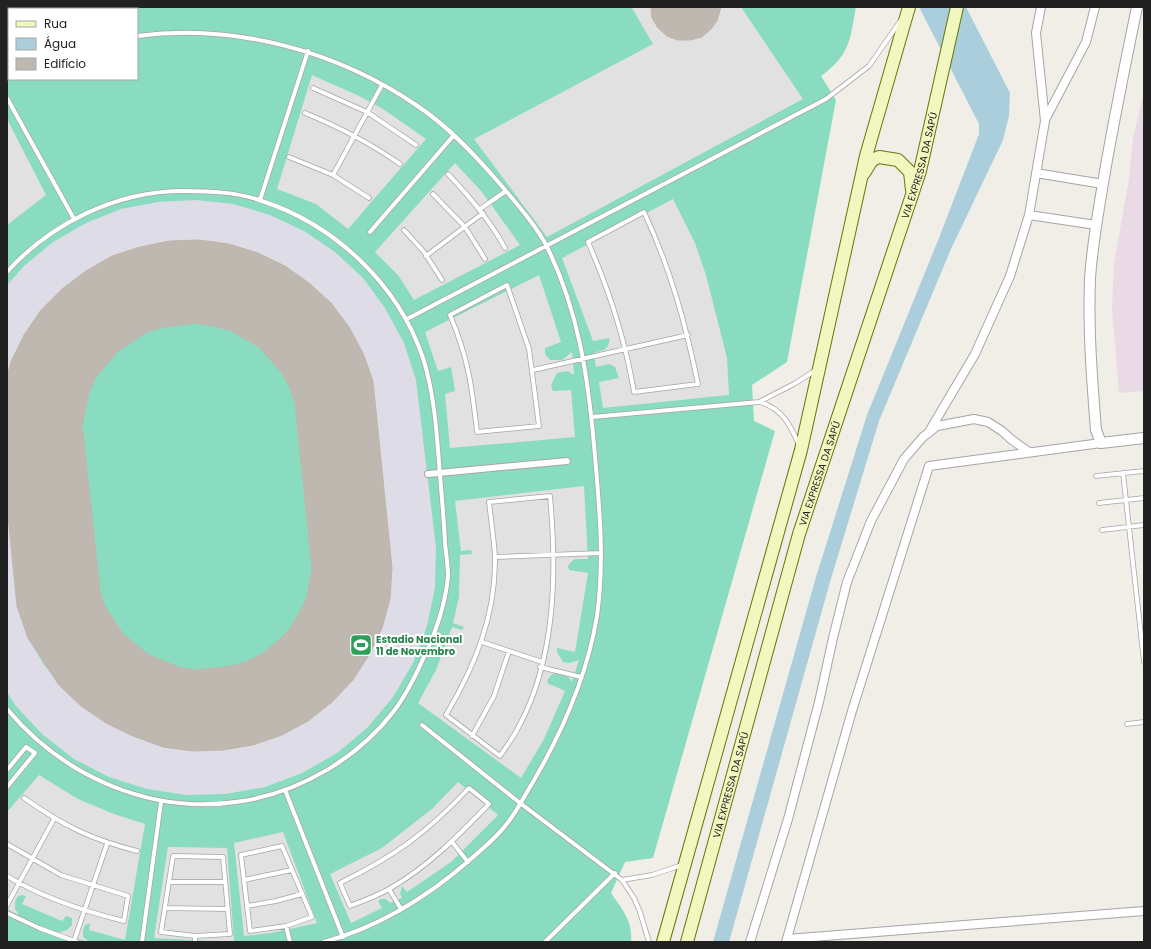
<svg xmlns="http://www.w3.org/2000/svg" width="1151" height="949" viewBox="0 0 1151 949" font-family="Poppins,sans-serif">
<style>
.industrial{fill:#e9dae6}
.pitch{fill:#8adcc1;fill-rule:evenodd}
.parking{fill:#e1e1e1}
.plaza{fill:#dddce7}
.water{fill:#abcedc}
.building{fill:#beb8b1;stroke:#c2b6ab;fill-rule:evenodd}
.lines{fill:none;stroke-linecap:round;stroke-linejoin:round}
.service-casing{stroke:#a5a5a5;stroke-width:5.5}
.pedestrian-casing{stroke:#a5a5a5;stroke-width:8}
.minor-casing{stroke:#a5a5a5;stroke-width:10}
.tertiary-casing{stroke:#a5a5a5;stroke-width:12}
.secondary-casing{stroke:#63760a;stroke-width:14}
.service{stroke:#fff;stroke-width:4}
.pedestrian{stroke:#fff;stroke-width:6}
.minor{stroke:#fff;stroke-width:8}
.tertiary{stroke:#fff;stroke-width:10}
.secondary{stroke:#f1f7bf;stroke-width:12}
.labels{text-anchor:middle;stroke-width:4;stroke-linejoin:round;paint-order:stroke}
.street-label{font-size:10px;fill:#212121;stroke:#fff}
.leisure-label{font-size:10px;font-weight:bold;fill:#27864d;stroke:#fff;text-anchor:start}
</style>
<rect width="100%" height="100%" fill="#f1eee8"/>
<path class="industrial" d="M 1144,92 L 1144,391 L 1119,393 L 1112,308 L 1114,264 L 1129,179 L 1133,138 Z"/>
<path class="pitch" d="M 7,7 L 856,7 C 850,40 850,55 821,76 L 836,100 L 787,362 L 752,385 L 754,421 L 775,431 L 653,858 L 625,862 L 611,893 C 622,909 633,921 631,942 L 7,942 ZM 9,9 L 137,9 L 137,79 L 9,79 Z"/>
<path class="parking" d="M 634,7 L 741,7 L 803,99 L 547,237 L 474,139 L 653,44 L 632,8 Z
M 312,75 L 359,96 L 383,109 L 426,139 L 348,229 L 316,204 L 277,189 Z
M 7,119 L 46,195 L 7,225 Z
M 455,163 L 482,192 L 520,245 L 414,300 L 398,275 L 375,252 Z
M 673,199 L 695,243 L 706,275 L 727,358 L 729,395 L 603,408 L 599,382 L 619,378 L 615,367 L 609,364 L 596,367 L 594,353 L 604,350 L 608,346 L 610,338 L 593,341 L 562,258 Z
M 539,275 L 561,342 L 545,348 L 545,354 L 550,360 L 562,360 L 572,352 L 574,375 L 568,371 L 557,373 L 551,385 L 553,391 L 571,390 L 575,437 L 450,448 L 445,394 L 455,391 L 451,367 L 438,371 L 425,332 Z
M 584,486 L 588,559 L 575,559 L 571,562 L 568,566 L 569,570 L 588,573 L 575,652 L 557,648 L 557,652 L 563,662 L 570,663 L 579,660 L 572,682 L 567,675 L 559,673 L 552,674 L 548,679 L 547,683 L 565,691 L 544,739 L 521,778 L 418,703 L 436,670 L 452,627 L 462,630 L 464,627 L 453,623 L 459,597 L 460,555 L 472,554 L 471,550 L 461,551 L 455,501 Z
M 39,775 L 78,799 L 114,814 L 145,824 L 125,940 L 89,930 L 90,923 L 85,925 L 83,931 L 83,937 L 89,942 L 57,933 L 67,930 L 72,925 L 72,918 L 66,916 L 62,921 L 22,904 L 26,896 L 21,895 L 17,897 L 15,902 L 15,909 L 19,915 L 7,909 L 7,812 Z
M 458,782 L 498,815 L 451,862 L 407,892 L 402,886 L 400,894 L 402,898 L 390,903 L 386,899 L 381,899 L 378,901 L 382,908 L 351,923 L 330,874 L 382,848 L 433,808 Z
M 283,832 L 317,923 L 271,933 L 244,936 L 234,843 Z
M 168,847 L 227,848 L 234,941 L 209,941 L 154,938 Z"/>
<path class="plaza" d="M 196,200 L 233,204 L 270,215 L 304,231 L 335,252 L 363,278 L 385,308 L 404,343 L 416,380 L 436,548 L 435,588 L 427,626 L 413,663 L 393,697 L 367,728 L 337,753 L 302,773 L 265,787 L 226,794 L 186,795 L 147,789 L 109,777 L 74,759 L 42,734 L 15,705 L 7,692 L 7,506 L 17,606 L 28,638 L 43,663 L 59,685 L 81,706 L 106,723 L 133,736 L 163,747 L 193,751 L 223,750 L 253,745 L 353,680 L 369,655 L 382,628 L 390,599 L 392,568 L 373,381 L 363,353 L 349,327 L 331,303 L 309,283 L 285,266 L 258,253 L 229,244 L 170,241 L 140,247 L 112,256 L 86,271 L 62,289 L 41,310 L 24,335 L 11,362 L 7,376 L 7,285 L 24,266 L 53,242 L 86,223 L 121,209 L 158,202 Z"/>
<path class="water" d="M 919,7 L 966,7 L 1010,93 L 1009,116 L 1003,140 L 951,249 L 879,421 L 830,582 L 729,942 L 713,942 L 816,577 L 867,415 L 939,238 L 979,134 L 979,124 Z"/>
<path class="building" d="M 651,7 L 721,7 L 717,21 L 711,29 L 702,37 L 690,40 L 678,40 L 667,36 L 658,28 L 652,18 Z
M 199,240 L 229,244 L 258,253 L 285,266 L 309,283 L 331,303 L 349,327 L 363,353 L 373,381 L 392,568 L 390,599 L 382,628 L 369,655 L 353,680 L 332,702 L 308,721 L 282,735 L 253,745 L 223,750 L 193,751 L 163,747 L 133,736 L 106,723 L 81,706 L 59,685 L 28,638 L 17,606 L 7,506 L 7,376 L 11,362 L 24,335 L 41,310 L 62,289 L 86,271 L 112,256 L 140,247 L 170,241 ZM 197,323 L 230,330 L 259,347 L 282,373 L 290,388 L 295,403 L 312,569 L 306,600 L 298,615 L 289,630 L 277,642 L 263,653 L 248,661 L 232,666 L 198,670 L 181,668 L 149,655 L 123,634 L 104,605 L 100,590 L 82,425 L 89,392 L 96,377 L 118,351 L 147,332 L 163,327 Z"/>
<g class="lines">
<g class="service-casing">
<path id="service" d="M 137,36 C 235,23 338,51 419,107 C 450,128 476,156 500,184 C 516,203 536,225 547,247 C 578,309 588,377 594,445 C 599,502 605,559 597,616 C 587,677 561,735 530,787 C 522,800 515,815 505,826 C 496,838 483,848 472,858 C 429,896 379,927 324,942
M 7,74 L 9,73
M 313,88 L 367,112 L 416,145
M 7,98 L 74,219
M 305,113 C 339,127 370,143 400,164
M 289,157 L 333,175 L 369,198
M 448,174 C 470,197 490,220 505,248
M 333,175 L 382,85
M 433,194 L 465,227 L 485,259
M 260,200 L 308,51
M 480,209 L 506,191
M 644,212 C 671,270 685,322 698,384 L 634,392 C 625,339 610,292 588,242 Z
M 404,230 L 424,252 L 442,280
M 370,232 L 454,135
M 426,256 L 483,213
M 7,272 C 51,223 117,191 183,191 C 209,191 237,192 262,201 C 335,225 398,284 423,358 C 435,396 437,437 440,476 C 442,498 444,521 445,543 C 446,554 448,565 448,576 C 446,599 438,625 429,646 C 419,668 409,691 394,711 C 358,758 302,791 243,801 C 153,816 65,778 7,709
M 507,285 L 529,349 L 539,426 L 477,432 C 472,387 468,357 450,315 Z
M 407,319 L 826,99 L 869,66 L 901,20
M 533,370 L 688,335
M 760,402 C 782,409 790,424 799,445
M 592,417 L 759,402 L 794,384 L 816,370
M 1123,473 L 1144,662
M 1096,476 L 1144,471
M 550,496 C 557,572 556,659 518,728 C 513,738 506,747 500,756 L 446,715 C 475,666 496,615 495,557 C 494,539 491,520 489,502 Z
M 1099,503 L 1144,498
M 1102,530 L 1144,525
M 495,557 L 601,553
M 482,642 L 542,662
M 540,667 L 581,677
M 1127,724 L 1144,722
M 422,725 L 520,803 L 622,880 L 634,898 L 640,912 L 649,942
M 472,736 L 494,696 L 509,651
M 7,770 L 26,747 L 35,753 L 7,787
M 469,788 L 489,804 C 459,835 428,867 389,889 C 377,896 363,901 350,906 L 340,883 C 395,856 428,832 469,788 Z
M 285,790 L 343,937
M 24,798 C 64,826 90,839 137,851
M 452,842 L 468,862
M 7,844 L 61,875 L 128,896 L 124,921 C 83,911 43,898 7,876
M 282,846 L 312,917 L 286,926 L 250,931 L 241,855 Z
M 173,856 L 223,857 L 230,934 L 195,936 L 161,932 Z
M 244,880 L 292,870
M 622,880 L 652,875 L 682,865
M 169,882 L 225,882
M 389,889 L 401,909
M 7,905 L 54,819
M 247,906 L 276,901 L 302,894
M 165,908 L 228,909
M 7,913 L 39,928 L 77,942
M 286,926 L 290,942
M 74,941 L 107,844
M 142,942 L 161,802
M 195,942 L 195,936
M 545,942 L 615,873"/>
</g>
<g class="pedestrian-casing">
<path id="pedestrian" d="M 428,474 L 567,461"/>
</g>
<g class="minor-casing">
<path id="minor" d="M 1045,120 L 1086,42 L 1095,7
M 1036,173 L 1103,184
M 1029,215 L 1096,225
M 930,430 L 975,354 L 1010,276 L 1029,215 L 1045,121 L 1036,33 L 1041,7
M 787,939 L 1144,911
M 750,942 L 788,819 L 819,702 L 833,638 L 847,582 L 871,521 L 904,459 L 923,437 L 937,426 L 974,419 L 988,422 L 1002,431 L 1012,440 L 1029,452
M 786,942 L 852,711 L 929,466 L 1101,443"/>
</g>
<g class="tertiary-casing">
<path id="tertiary" d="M 1137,7 C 1125,65 1113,124 1103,183 C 1098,214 1092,246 1090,279 C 1088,329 1092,380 1096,430 L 1101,443 L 1144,438"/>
</g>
<g class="secondary-casing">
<g id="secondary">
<path d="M 864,173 L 872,160 L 879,157 L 898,160 L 910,172 L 912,190"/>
<path d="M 663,942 L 801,450 L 866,156 L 909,7"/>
<path id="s1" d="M 687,942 L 799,534 L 920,171 L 957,7"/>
</g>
</g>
<use href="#service" class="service"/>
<use href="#pedestrian" class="pedestrian"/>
<use href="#minor" class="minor"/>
<use href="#tertiary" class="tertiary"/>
<use href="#secondary" class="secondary"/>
</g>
<defs>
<g id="stadium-square" transform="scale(1.15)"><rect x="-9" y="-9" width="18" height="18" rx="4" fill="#2e9e5b" stroke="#fff"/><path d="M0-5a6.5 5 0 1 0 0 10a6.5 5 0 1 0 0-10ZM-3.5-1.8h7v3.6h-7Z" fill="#fff"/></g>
</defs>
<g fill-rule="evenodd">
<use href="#stadium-square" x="361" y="645"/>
</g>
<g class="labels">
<g class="street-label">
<text dy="4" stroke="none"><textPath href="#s1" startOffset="811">VIA EXPRESSA DA SAPÚ</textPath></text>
<text dy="4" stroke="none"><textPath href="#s1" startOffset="487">VIA EXPRESSA DA SAPÚ</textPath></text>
<text dy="4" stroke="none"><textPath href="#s1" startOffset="163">VIA EXPRESSA DA SAPÚ</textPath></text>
</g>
<g class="leisure-label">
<text x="376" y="643">Estadio Nacional<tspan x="376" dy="12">11 de Novembro</tspan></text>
</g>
</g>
<rect width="1151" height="949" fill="none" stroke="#212121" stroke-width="16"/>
<rect x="8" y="8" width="130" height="72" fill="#ffffff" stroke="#a6a6a6"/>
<rect x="16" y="21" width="20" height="6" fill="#f1f7bf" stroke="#a6a6a6"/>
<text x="44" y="28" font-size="12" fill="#212121">Rua</text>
<rect x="16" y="38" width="20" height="12" fill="#abcedc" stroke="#a6a6a6"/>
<text x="44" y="48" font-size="12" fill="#212121">Água</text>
<rect x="16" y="58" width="20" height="12" fill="#beb8b1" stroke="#a6a6a6"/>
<text x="44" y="68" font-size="12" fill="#212121">Edifício</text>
</svg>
